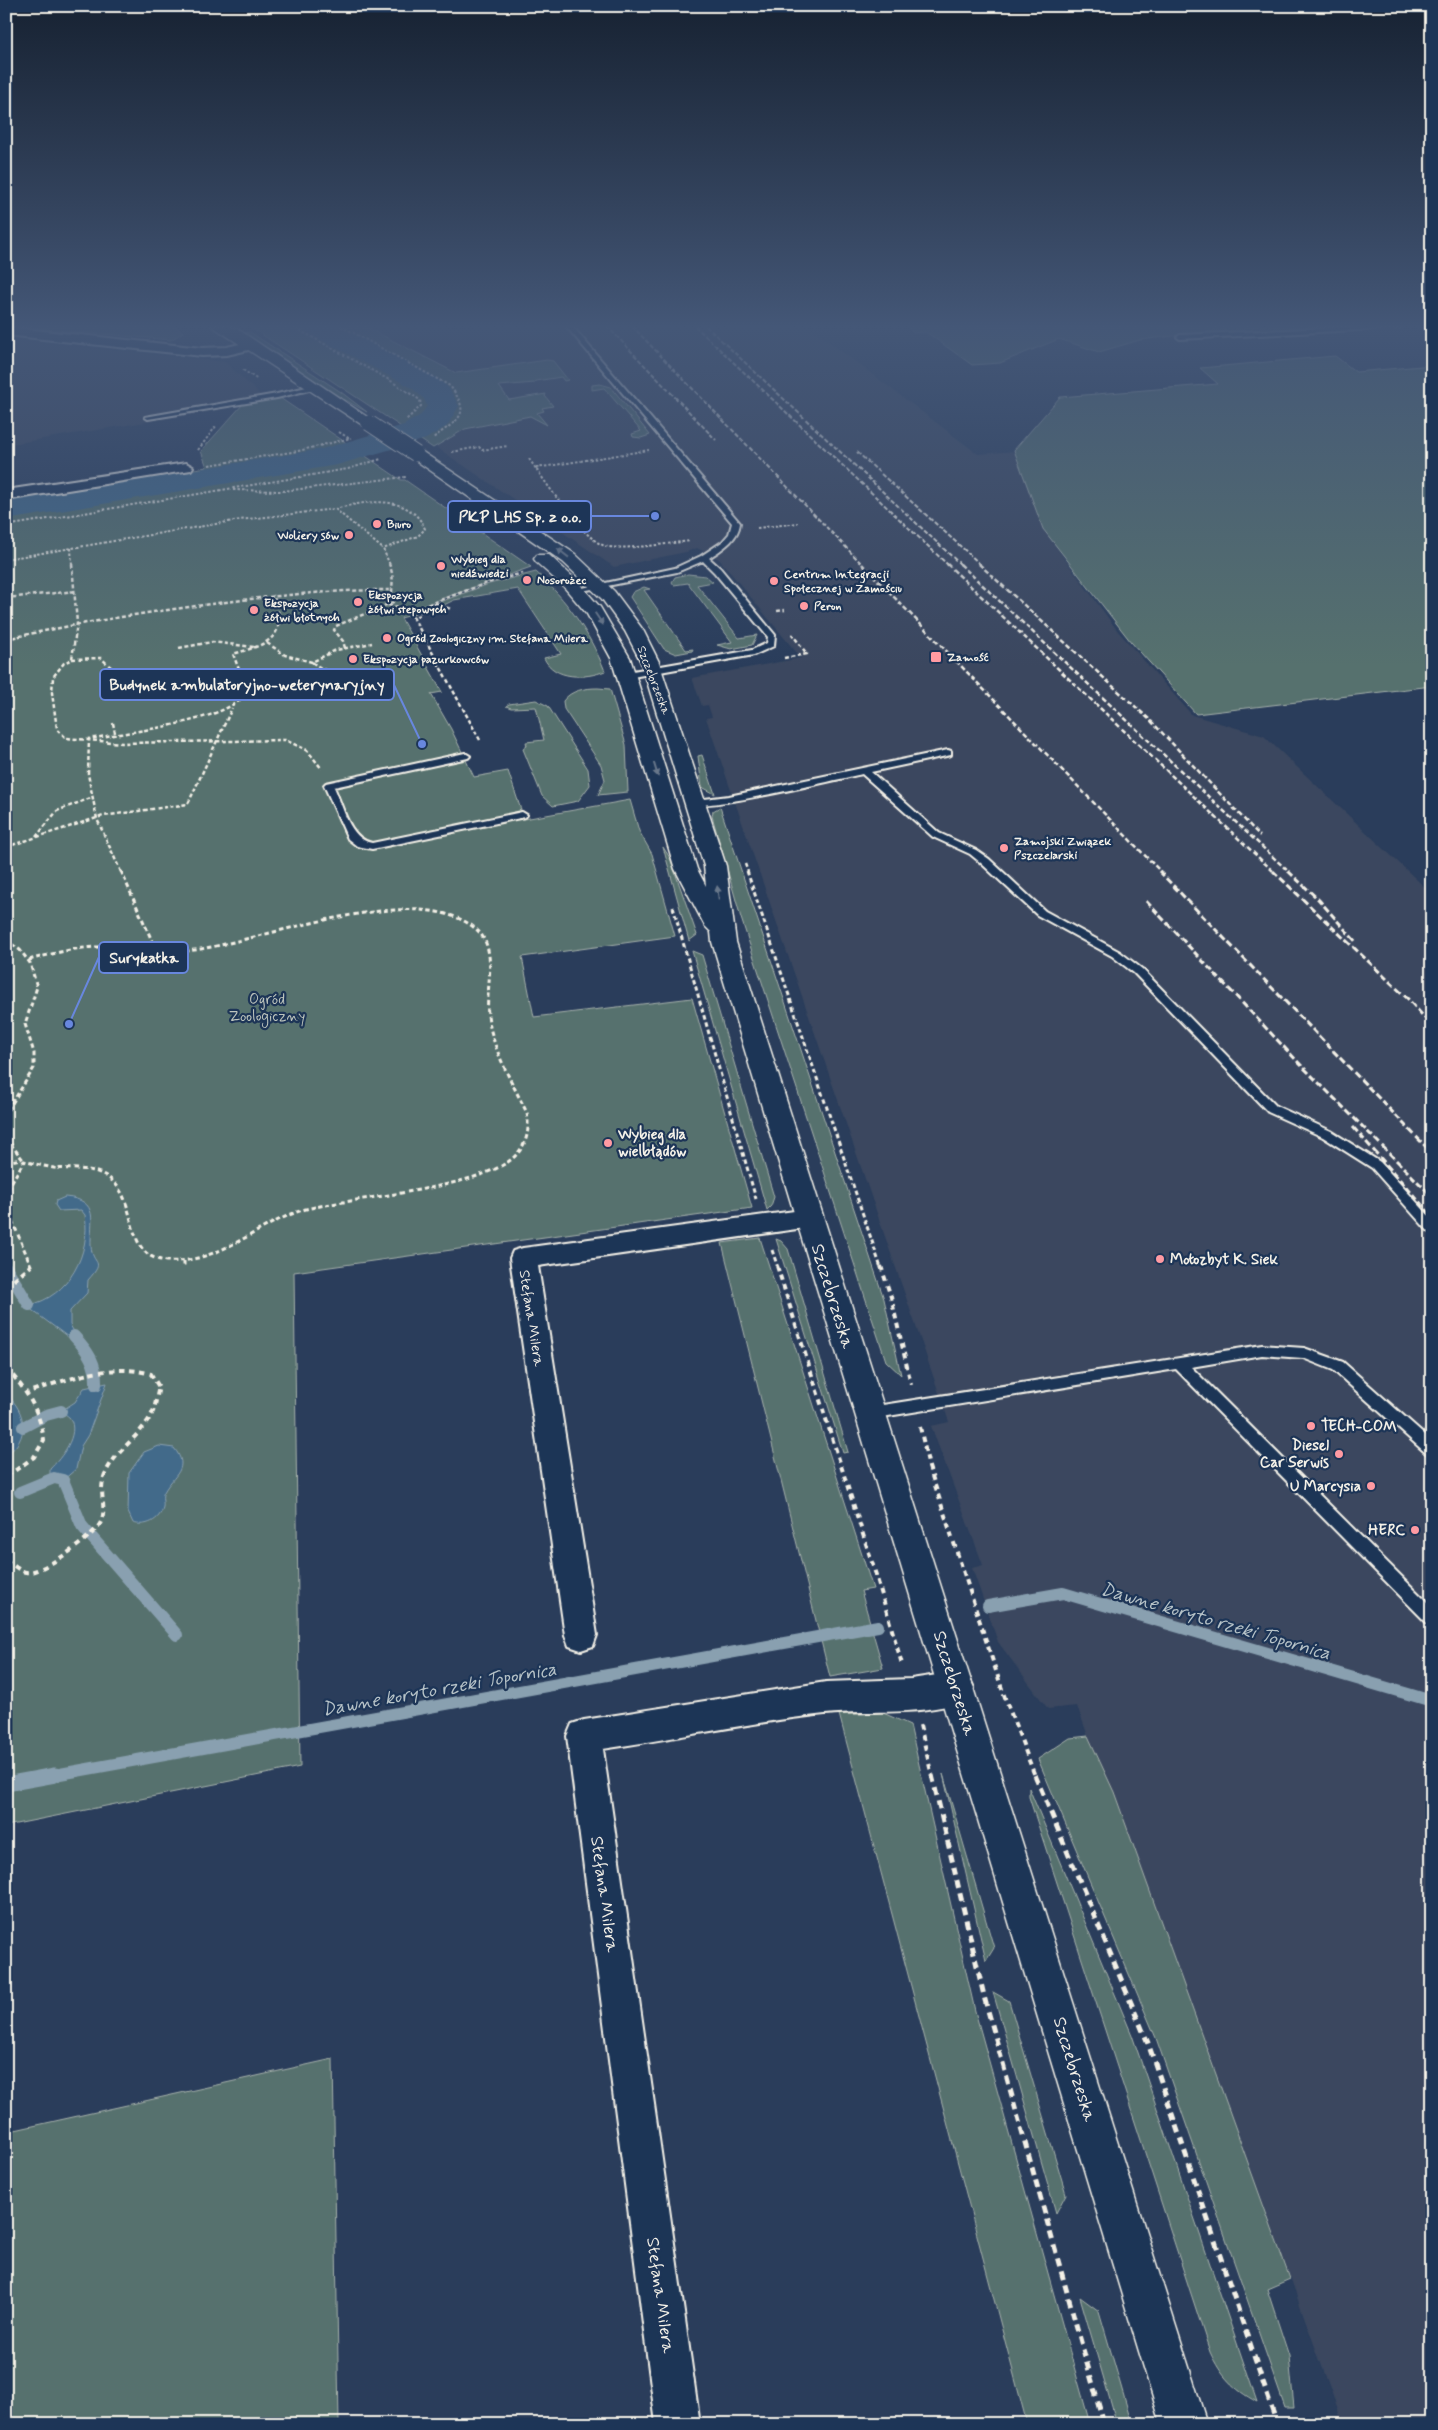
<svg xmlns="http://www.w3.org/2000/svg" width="1438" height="2430" viewBox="0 0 1438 2430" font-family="Mynerve,sans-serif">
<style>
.built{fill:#3a475f}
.green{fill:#57716e;stroke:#a6b1ab}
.water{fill:#426a8a;stroke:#89a0b0}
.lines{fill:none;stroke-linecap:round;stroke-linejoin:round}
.stream-far1{stroke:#89a0b0;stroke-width:12}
.stream{stroke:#89a0b0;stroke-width:15}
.river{fill:#426a8a;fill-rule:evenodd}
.service-casing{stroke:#f4f1e8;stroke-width:4}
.minor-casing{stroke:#f4f1e8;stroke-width:4}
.tertiary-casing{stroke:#f4f1e8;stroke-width:3}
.path-far4{stroke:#f4f1e8;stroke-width:2;stroke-dasharray:2.5 2;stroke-linecap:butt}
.path-far3{stroke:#f4f1e8;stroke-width:2.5;stroke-dasharray:4 2.5;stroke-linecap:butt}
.path-far2{stroke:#f4f1e8;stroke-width:3;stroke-dasharray:4.5 3;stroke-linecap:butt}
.path-far1{stroke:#f4f1e8;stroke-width:4;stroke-dasharray:5.5 4.5;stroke-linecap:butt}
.path{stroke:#f4f1e8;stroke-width:5;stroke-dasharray:8 5.5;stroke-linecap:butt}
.service{fill:#1d3557;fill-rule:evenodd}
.minor{fill:#1d3557;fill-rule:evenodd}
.tertiary{fill:#1d3557;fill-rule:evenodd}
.rail-far2{stroke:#f4f1e8;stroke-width:2;stroke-dasharray:4.5 2;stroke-linecap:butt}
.rail-far1{stroke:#f4f1e8;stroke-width:2.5;stroke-dasharray:5 2.5;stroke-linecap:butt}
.rail{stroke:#f4f1e8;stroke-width:3;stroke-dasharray:7 3;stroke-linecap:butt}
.tertiary-bridge-casing{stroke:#f4f1e8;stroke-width:17;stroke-linecap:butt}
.path-bridge{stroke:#f4f1e8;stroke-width:2;stroke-dasharray:2.5 2;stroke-linecap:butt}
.tertiary-bridge{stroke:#1d3557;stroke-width:15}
.oneway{fill:#68778a}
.poi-dot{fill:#ff9aa2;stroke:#1d3557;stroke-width:2}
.labels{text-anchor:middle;stroke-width:4.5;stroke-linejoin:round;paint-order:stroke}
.far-poi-label{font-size:12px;font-weight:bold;fill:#f4f1e8;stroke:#1d3557;text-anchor:start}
.far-street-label{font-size:12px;fill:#f4f1e8;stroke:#1d3557}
.park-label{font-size:15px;fill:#bdc4bd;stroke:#1d3557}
.poi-label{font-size:15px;font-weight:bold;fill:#f4f1e8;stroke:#1d3557;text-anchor:start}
.street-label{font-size:15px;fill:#f4f1e8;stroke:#1d3557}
.near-street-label{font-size:18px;fill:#f4f1e8;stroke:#1d3557}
.near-water-label{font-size:19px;font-style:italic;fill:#b6c2c7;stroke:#1d3557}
.leader{fill:none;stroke:#6887de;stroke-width:2}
.callout-dot{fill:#6887de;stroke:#1d3557;stroke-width:2}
.callout{fill:#1d3557;stroke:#6887de;stroke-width:2}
.callout-label{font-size:16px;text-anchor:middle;font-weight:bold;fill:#f4f1e8}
</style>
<rect width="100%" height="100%" fill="#2a3d5b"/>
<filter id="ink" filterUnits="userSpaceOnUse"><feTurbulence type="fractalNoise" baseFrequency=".02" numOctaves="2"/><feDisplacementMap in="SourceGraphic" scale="10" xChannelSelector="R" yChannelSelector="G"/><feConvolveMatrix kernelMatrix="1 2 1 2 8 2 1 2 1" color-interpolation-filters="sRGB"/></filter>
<g filter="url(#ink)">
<path class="built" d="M 364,326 L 808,326 L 978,454 L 1015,451 L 1043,529 L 1117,630 L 1192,715 L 1264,736 L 1432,894 L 1432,2424 L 1343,2424 L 1114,1792 L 1088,1736 L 1077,1706 L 1048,1709 L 998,1642 L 972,1568 L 983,1565 L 931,1426 L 949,1422 L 706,718 L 712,717 L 708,705 L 702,706 L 692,678 L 801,658 L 719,559 L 697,548 L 686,552 L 614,567 L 436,447 L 465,429 L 487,425 L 473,381 Z
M 6,338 L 225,362 L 262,396 L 219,410 L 6,445 Z"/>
<path class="green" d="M 11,326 L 174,326 L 183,332 L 171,340 Z
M 249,326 L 364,326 L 456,373 L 547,360 L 553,361 L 568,380 L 564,381 L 561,377 L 536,381 L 535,383 L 499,386 L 509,400 L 546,394 L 545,396 L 553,406 L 542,408 L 544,411 L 537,413 L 547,425 L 530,416 L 465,429 L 433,448 Z
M 907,326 L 1358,326 L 1206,332 L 1140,340 L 1099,352 L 1059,339 L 1000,363 L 972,365 L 926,332 L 913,333 Z
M 250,332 L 341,392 L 367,412 L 338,396 L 243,333 Z
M 1335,356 L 1356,372 L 1432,365 L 1432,686 L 1196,714 L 1131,642 L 1043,529 L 1014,450 L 1060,397 L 1218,384 L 1200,368 Z
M 600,384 L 611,387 L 650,435 L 641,438 L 633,437 L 632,434 L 641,431 L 604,388 L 592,390 L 592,385 Z
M 280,398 L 401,480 L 405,480 L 531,567 L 413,609 L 415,614 L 401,618 L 442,692 L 431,694 L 451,729 L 474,777 L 508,771 L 524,819 L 630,800 L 639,831 L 652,854 L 675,936 L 522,957 L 534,1017 L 692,998 L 752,1208 L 294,1272 L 300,1767 L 6,1826 L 6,500 L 207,467 L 201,451 L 243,404 Z
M 536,572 C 567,600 589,632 605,671 C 586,679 554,680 544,658 L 561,654 L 518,589 L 454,600 L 444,605 L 437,603 L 489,584 Z
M 688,574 L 706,576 L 713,582 L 697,585 L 739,638 L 757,635 L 752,645 L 731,649 L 717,645 L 732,642 L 688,583 L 674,585 L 672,582 L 675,577 Z
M 644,587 L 650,589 L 644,590 L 686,650 L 693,649 L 692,651 L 676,654 L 664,649 L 630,597 L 633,592 Z
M 598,688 L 610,689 L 626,745 L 628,792 L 598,795 L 605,780 L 601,765 L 564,709 L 563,701 C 571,690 585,688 598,688 Z
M 536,700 L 548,706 L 588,769 L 590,785 L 578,801 L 553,806 L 542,796 L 523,749 L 527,746 L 526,742 L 544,740 L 536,707 L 511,708 L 506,706 L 509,704 Z
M 702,755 L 715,794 L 702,787 L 698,756 Z
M 720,807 L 884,1299 L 901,1375 L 886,1361 L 741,918 L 712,816 L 713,811 Z
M 663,847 L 670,858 L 697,935 L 689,941 Z
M 692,951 L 702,955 L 774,1197 L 771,1206 L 767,1210 Z
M 760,1238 L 873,1589 L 861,1591 L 883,1668 L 830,1677 L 722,1243 Z
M 776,1239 L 781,1241 L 788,1249 L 848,1452 L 843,1453 Z
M 865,1711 L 881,1712 L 910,1725 L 975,2011 L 1090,2424 L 1027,2424 L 839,1714 Z
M 1088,1736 L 1114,1792 L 1290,2279 L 1267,2289 L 1289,2356 L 1294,2408 L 1285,2408 L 1156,2038 L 1038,1759 L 1070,1738 Z
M 943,1774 L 994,1948 L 986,1961 Z
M 1029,1788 L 1132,2035 L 1257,2402 C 1233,2389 1221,2376 1210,2352 L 1029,1797 Z
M 993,1992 L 1009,2001 L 1066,2194 L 1056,2213 Z
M 333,2059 L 339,2424 L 6,2424 L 6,2132 Z
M 1080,2297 L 1099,2311 L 1132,2424 L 1117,2424 Z"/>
<path class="water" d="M 65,1197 C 101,1200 90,1222 91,1246 C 92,1266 107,1259 88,1280 L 87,1293 L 70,1311 L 70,1325 L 76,1335 L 72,1338 L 68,1337 L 29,1308 L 29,1305 C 69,1297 91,1253 85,1215 L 81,1210 L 59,1211 L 55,1205 L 56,1201 Z
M 107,1383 L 88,1435 L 81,1446 L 76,1469 L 63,1480 L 54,1478 L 50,1474 L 50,1469 C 61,1458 80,1435 70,1418 C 67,1415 63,1413 61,1411 L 75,1402 L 84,1388 Z
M 6,1394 C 27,1412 30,1439 6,1455 Z
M 159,1446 L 174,1448 C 191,1469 173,1475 164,1492 C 161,1497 164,1502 163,1507 C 160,1521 145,1527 133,1523 L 128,1512 L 129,1473 L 144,1452 Z"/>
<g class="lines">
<path class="stream-far1" d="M 6,1267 L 29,1305
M 74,1336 C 88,1351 97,1364 96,1385
M 23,1427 L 46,1415 L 61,1411
M 20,1492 L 54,1478 L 63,1480 L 82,1526 L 177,1635
M 988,1606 L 1063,1593 L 1432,1701
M 49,1776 L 878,1626"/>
<path class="stream" d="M 6,1784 L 55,1775"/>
<path class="river" d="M 303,326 L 338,326 L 434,376 L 449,388 L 459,406 L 447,426 L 426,439 L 337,465 L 6,520 L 6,500 L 322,449 L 404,425 L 421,415 L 427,406 L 424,399 L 412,388 L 307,332 Z"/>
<g class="service-casing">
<path id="service" d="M 566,326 L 572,326 L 740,523 C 738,540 722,549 709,558 L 720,568 L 775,635 L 774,646 L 754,655 L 627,678 L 623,675 L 627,672 L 752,650 L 767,643 L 768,637 L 714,572 L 703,561 L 677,572 L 577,592 L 573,590 L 675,568 L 701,556 L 722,542 L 729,534 L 732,523 Z
M 1369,326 L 1401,326 L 1398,328 L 1180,339 L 1177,337 L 1180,335 Z
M 315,385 L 318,387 L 317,388 L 277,398 L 148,419 L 145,417 L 277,394 Z
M 948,750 L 951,751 L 951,755 L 871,772 L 939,833 L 976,850 L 989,859 L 1045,911 L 1120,952 L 1142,969 L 1276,1106 L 1331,1131 L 1380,1162 L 1432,1219 L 1432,1233 L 1428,1231 L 1372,1168 L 1323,1137 L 1268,1112 L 1134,973 L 1112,956 L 1037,915 L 981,863 L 970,854 L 933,837 L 862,774 C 839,779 702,812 691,803 L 696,800 L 729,796 Z
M 465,753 L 470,756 L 468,758 L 334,787 C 343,806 349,839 372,843 L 522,812 L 527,815 L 525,817 L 372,849 L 357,846 L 348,839 L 324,785 L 326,783 Z
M 1262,1345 L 1304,1348 L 1343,1362 L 1432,1441 L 1432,1456 L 1427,1454 L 1333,1370 L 1303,1358 L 1262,1355 L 1191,1367 L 1432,1607 L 1432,1625 L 1427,1623 L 1176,1369 L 870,1419 L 865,1417 L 863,1413 L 865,1409 L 870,1407 Z"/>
</g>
<g class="minor-casing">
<path id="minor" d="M 6,327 L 202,348 L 227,347 L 252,341 L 258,345 L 257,348 L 227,355 L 202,356 L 6,335 Z
M 186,463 L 193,467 L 191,470 L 6,500 L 6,490 Z
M 809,1209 L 818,1212 L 822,1219 L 818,1226 L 538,1266 L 597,1635 L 593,1646 L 581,1650 L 569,1646 L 565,1635 L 510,1258 L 513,1251 L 523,1248 Z
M 957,1672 L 969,1677 L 974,1688 L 969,1699 C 923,1717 873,1709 825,1714 C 751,1722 677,1738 603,1749 L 700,2424 L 656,2424 L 567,1736 L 572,1724 L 584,1720 L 826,1682 L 911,1679 Z"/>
</g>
<g class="tertiary-casing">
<path id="tertiary" d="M 212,326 L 228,326 L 239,330 L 376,423 L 374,426 L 364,426 Z
M 416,449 L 421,451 L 575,554 L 614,591 L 643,630 L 659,662 L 726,866 L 736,942 L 1207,2424 L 1161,2424 L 712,942 L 711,932 L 705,926 L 675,869 L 611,658 L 587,614 L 564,587 L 537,563 L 534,559 L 537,555 L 549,555 L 576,580 L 600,607 L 630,658 L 697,869 L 706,886 L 704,866 L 641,662 L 625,631 L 602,599 L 563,562 L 411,457 L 408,454 L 411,451 Z"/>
</g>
<path class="path-far4" d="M 292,326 L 391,381 L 420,400 L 421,406 L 406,420
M 341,326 L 450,386 C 473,416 458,419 433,438
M 243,370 L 258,380
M 198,450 L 217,425
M 452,452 L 479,447 L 482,450 L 508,446
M 529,459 C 544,479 582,539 605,546 C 621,551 671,543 690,541
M 209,465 L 298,451 L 351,438
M 536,468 L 649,450
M 233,490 L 282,491 L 406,477
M 335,509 C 364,501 410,493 425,529 L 418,536 L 383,549
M 6,526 L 348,469 L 381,459
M 757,528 L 798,523
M 71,548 L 72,565
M 6,559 L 240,520 L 335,509 L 383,549 L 390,565"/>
<path class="path-far3" d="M 72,564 L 77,623 L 72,659 L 64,663 L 53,677 L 52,693 L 57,729 L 66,738 L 122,743 L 285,740 L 307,750 L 322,769
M 6,598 L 76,591
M 434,603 L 451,609
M 388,605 L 420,611
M 777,611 L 785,610
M 412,636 L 421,634
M 6,639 C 65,626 123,616 182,608 C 252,598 320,590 391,590
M 267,643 L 285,655 L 312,662 L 336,650 L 372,643
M 179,648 L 212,642 L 254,647
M 345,648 L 343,641 L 334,630 L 336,626 L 393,602 C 390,585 396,580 389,564
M 784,658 L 807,654 L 792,634
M 72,659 L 101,658 L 115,671
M 312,662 C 330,676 349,678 372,677
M 113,723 L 115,733
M 480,740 L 413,617 L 420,615 L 421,607 L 487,583 L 523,573
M 36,837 L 57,811 L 93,797
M 6,847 L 103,816 L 188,804 L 232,708
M 745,864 L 748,872
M 121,872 L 97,819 L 88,774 L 89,739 C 131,731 220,724 248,693 L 233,654 C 268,644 290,638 273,595"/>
<path class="path-far2" d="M 121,871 L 157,952
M 747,871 L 881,1268
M 673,907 L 756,1199
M 6,940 L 20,950 L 30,963 L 37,987 L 25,1024 L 34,1053 L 34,1068 L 6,1113
M 29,960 C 55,953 80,946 107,947 C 133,948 160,954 187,951 C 259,943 418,877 477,930 C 499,950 485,990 488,1015 C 492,1049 512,1082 527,1113 C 530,1131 527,1145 513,1158 C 478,1189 356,1197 306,1209 C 265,1221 231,1253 188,1260 C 115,1271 145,1205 109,1178 C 93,1166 72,1170 54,1168 C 44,1166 34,1164 24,1161 L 11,1183 L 6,1206 L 32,1268
M 6,1138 L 24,1161
M 6,1162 L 21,1159
M 772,1250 L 778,1268
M 184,1261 L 184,1266"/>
<path class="path-far1" d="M 777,1266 L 876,1575 L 902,1664
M 881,1266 L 891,1297 L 911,1384
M 6,1287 L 31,1266
M 6,1368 C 26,1389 40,1411 44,1440 L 34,1457 L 6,1477
M 920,1427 L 929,1467 L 1005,1698 L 1035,1776
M 6,1560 C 11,1563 19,1571 26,1572 C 41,1575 95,1536 101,1522 C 108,1506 96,1490 107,1470 C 119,1447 145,1433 154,1409 C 156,1402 157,1394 159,1387 L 151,1374 C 110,1362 67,1380 28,1392
M 920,1725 L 932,1776"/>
<path class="path" d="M 932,1775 L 985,2000 L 1104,2424
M 1035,1775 L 1148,2043 L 1277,2424"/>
<use href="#service" class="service"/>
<use href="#minor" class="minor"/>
<use href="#tertiary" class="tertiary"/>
<path class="rail-far2" d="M 607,326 L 716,440
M 632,326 L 863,565
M 695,326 L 948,565
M 706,326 L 961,565
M 857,452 L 981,565"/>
<path class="rail-far1" d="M 862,564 L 1161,872
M 947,564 L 1274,872
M 960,564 L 1289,872
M 979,564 L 1150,720 L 1260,836"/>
<path class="rail" d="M 1159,871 L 1432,1153
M 1273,871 L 1408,999 L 1432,1026
M 1288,871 L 1319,900 L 1357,943
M 1146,901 L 1300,1064 L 1432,1196
M 1353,1127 L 1432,1216"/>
<g class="tertiary-bridge-casing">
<path id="tertiary-bridge" d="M 369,423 L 416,454"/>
</g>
<path class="path-bridge" d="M 339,432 L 350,439"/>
<use href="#tertiary-bridge" class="tertiary-bridge"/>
</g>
<defs><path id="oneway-solid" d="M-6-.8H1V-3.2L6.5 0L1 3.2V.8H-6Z" transform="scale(1.25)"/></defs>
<g class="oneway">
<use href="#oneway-solid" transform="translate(563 553) rotate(-142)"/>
<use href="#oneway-solid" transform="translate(599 619) rotate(56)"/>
<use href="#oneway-solid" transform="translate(656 770) rotate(73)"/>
<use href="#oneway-solid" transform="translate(718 893) rotate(-97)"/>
</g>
</g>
<linearGradient id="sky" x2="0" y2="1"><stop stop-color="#172232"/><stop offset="0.49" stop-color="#445777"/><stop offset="1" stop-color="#445777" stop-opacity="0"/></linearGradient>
<rect width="1438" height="666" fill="url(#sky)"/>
<g class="poi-dot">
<circle cx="377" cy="524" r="5"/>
<circle cx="349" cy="535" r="5"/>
<circle cx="441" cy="566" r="5"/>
<circle cx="527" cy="580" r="5"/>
<circle cx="774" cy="581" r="5"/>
<circle cx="358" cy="602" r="5"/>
<circle cx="804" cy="606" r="5"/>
<circle cx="254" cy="610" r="5"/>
<circle cx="387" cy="638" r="5"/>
<rect x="930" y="651" width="12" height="12" rx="2.5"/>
<circle cx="353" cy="659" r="5"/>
<circle cx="1004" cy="848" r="5"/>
<circle cx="608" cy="1143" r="5"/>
<circle cx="1160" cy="1259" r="5"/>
<circle cx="1311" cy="1426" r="5"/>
<circle cx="1339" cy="1454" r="5"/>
<circle cx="1371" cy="1486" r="5"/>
<circle cx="1415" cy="1530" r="5"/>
</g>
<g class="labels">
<g class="far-poi-label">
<text x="387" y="528">Biuro</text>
<text x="339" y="539" text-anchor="end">Woliery sów</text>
<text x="451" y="563">Wybieg dla<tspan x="451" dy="14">niedźwiedzi</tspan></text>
<text x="784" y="578">Centrum Integracji<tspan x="784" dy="14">Społecznej w Zamościu</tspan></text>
<text x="537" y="584">Nosorożec</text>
<text x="368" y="599">Ekspozycja<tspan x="368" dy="14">żółwi stepowych</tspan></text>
<text x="264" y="607">Ekspozycja<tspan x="264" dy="14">żółwi błotnych</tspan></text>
<text x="814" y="610">Peron</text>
<text x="397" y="642">Ogród Zoologiczny im. Stefana Milera</text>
<text x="947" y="661">Zamość</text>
<text x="363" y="663">Ekspozycja pazurkowców</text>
<text x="1014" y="845">Zamojski Związek<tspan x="1014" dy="14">Pszczelarski</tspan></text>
</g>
<g class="far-street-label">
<text transform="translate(654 680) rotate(69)" y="4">Szczebrzeska</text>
</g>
<g class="park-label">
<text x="267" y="1004">Ogród<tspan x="267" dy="17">Zoologiczny</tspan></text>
</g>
<g class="poi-label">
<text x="618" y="1139">Wybieg dla<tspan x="618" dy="17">wielbłądów</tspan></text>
<text x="1170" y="1264">Motozbyt K. Siek</text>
<text x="1321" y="1431">TECH-COM</text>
<text x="1329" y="1450" text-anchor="end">Diesel<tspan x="1329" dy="17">Car Serwis</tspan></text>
<text x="1361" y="1491" text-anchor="end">U Marcysia</text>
<text x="1405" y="1535" text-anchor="end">HERC</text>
</g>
<g class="street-label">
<text transform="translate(532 1318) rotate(81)" y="5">Stefana Milera</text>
</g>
<g class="near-street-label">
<text transform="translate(833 1296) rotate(73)" y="6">Szczebrzeska</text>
<text transform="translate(955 1683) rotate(73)" y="6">Szczebrzeska</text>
<text transform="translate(605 1894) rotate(82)" y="6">Stefana Milera</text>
<text transform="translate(1075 2069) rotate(73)" y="6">Szczebrzeska</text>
<text transform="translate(661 2295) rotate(82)" y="6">Stefana Milera</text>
</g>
<g class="near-water-label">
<text transform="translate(1216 1620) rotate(16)" y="7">Dawne koryto rzeki Topornica</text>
<text transform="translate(439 1688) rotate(-10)" y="7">Dawne koryto rzeki Topornica</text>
</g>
</g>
<path class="leader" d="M655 516L591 516M422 744L394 685M69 1024L99 957"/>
<g class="callout-dot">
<circle cx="655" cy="516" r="5"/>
<circle cx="422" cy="744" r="5"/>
<circle cx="69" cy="1024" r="5"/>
</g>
<g class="callout">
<rect x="448" y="501" width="143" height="31" rx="5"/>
<rect x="100" y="669" width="294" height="31" rx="5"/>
<rect x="99" y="942" width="89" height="31" rx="5"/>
</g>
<g class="callout-label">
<text x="520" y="522">PKP LHS Sp. z o.o.</text>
<text x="247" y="690">Budynek ambulatoryjno-weterynaryjny</text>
<text x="144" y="963">Surykatka</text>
</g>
<rect width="1438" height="2430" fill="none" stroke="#1d3557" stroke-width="25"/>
<rect x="12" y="12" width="1413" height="2405" fill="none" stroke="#f4f1e8" stroke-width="2" filter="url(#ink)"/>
</svg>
